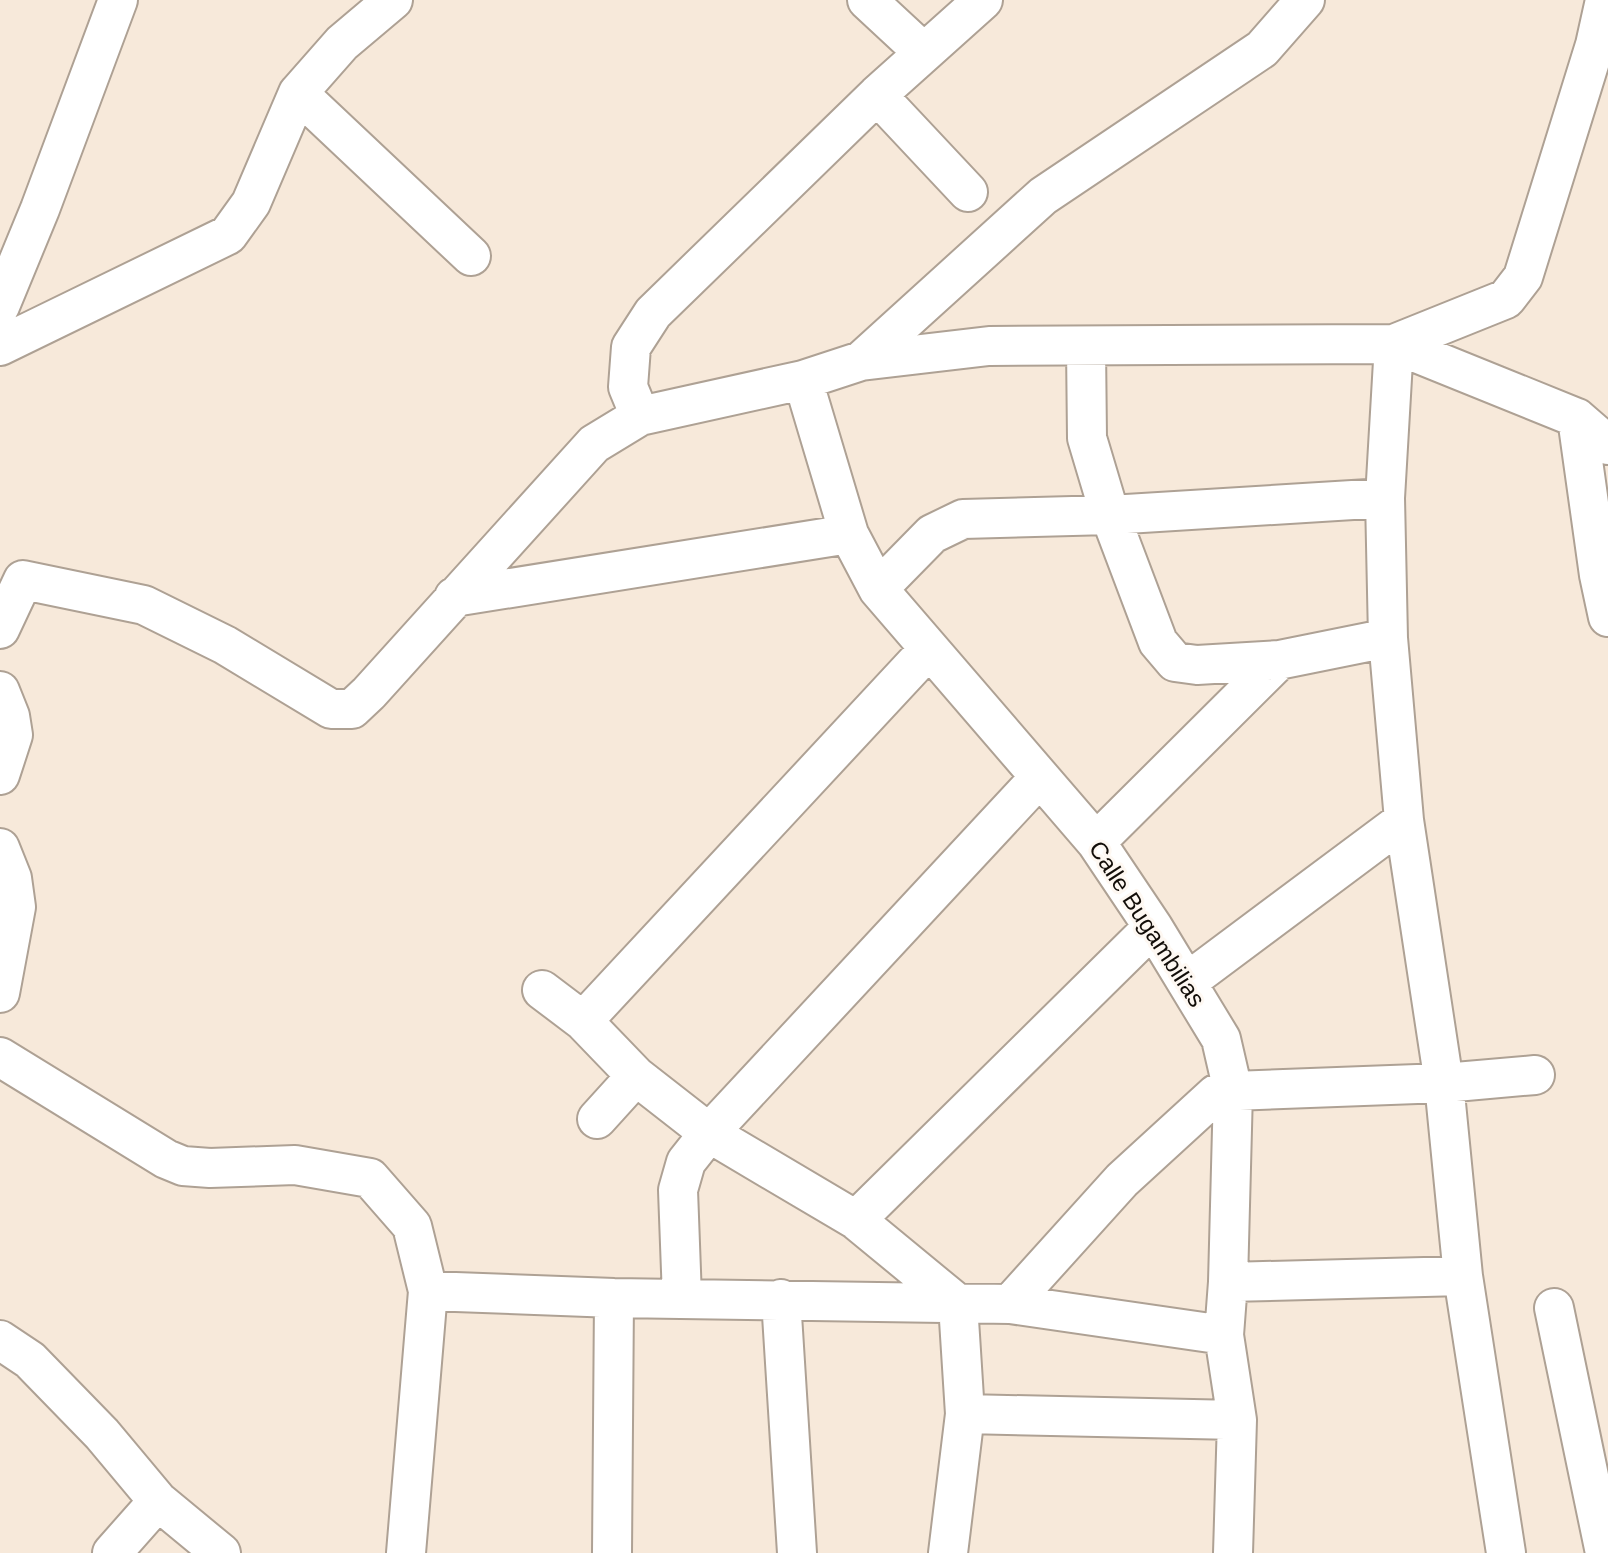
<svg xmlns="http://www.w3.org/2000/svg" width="1608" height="1553" viewBox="0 0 1608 1553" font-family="Helvetica,sans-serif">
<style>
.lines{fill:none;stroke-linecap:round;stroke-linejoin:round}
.minor-casing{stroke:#aea194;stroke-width:42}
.minor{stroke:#fff;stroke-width:38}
.labels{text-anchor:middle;stroke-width:6;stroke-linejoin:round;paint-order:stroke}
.street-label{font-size:24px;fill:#120d08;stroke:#fef8f2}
</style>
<rect width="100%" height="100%" fill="#f7e9da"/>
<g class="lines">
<g class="minor-casing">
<path id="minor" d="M 867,0 L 923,52
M 298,93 L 471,256
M 877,95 L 968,192
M 0,306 L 40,209 L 118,0
M 0,346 L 228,235 L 251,203 L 298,93 L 342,43 L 393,0
M 1086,347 L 1087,438 L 1110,515 L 1158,642 L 1175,662 L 1197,665 L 1279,660
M 861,361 L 1043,196 L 1262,49 L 1305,0
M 803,380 L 849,534 L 878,589 L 1096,842 L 1153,927 L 1221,1039 L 1233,1091 L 1228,1282 L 1224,1335 L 1237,1420 L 1233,1553
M 640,416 L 628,387 L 631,347 L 653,313 L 877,95 L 983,0
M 1577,418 L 1599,575 L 1608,617
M 878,589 L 932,534 L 963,519 L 1110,515 L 1385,498
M 454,597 L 849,534
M 0,629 L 23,580 L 144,605 L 225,645 L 331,709 L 352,709 L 369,693 L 594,444 L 640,416 L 803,380 L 861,361 L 989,346 L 1394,344 L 1577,418 L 1608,445
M 0,691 L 10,716 L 13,735 L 0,775
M 1096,842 L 1279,660 L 1388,638
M 0,848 L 12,878 L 16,907 L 0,993
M 1187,982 L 1404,820
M 542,990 L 583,1021 L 636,1076 L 709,1133 L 856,1220 L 958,1304 L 965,1414 L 948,1553
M 583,1021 L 928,650
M 0,1057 L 166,1159 L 183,1166 L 210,1168 L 295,1165 L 370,1178 L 412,1226 L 428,1291 L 406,1553
M 597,1119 L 636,1076
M 856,1220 L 1153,927
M 1228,1282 L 1463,1276
M 428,1291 L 614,1298 L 1010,1304 L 1224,1335
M 682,1298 L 678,1190 L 686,1162 L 709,1133 L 1039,778
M 781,1299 L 797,1553
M 1010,1304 L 1122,1180 L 1216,1094 L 1233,1091 L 1444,1083 L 1535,1075
M 1554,1308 L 1605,1553
M 0,1340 L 30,1360 L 102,1434 L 158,1501 L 221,1553
M 965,1414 L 1237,1420
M 112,1553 L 158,1501
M 612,1553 L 614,1298
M 1506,1553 L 1463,1276 L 1444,1083 L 1404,820 L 1388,638 L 1385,498 L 1394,344 L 1506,299 L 1523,277 L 1595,45 L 1605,0"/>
</g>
<use href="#minor" class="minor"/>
</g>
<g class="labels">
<g class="street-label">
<text transform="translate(1147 924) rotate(57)" y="8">Calle Bugambilias</text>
</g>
</g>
</svg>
